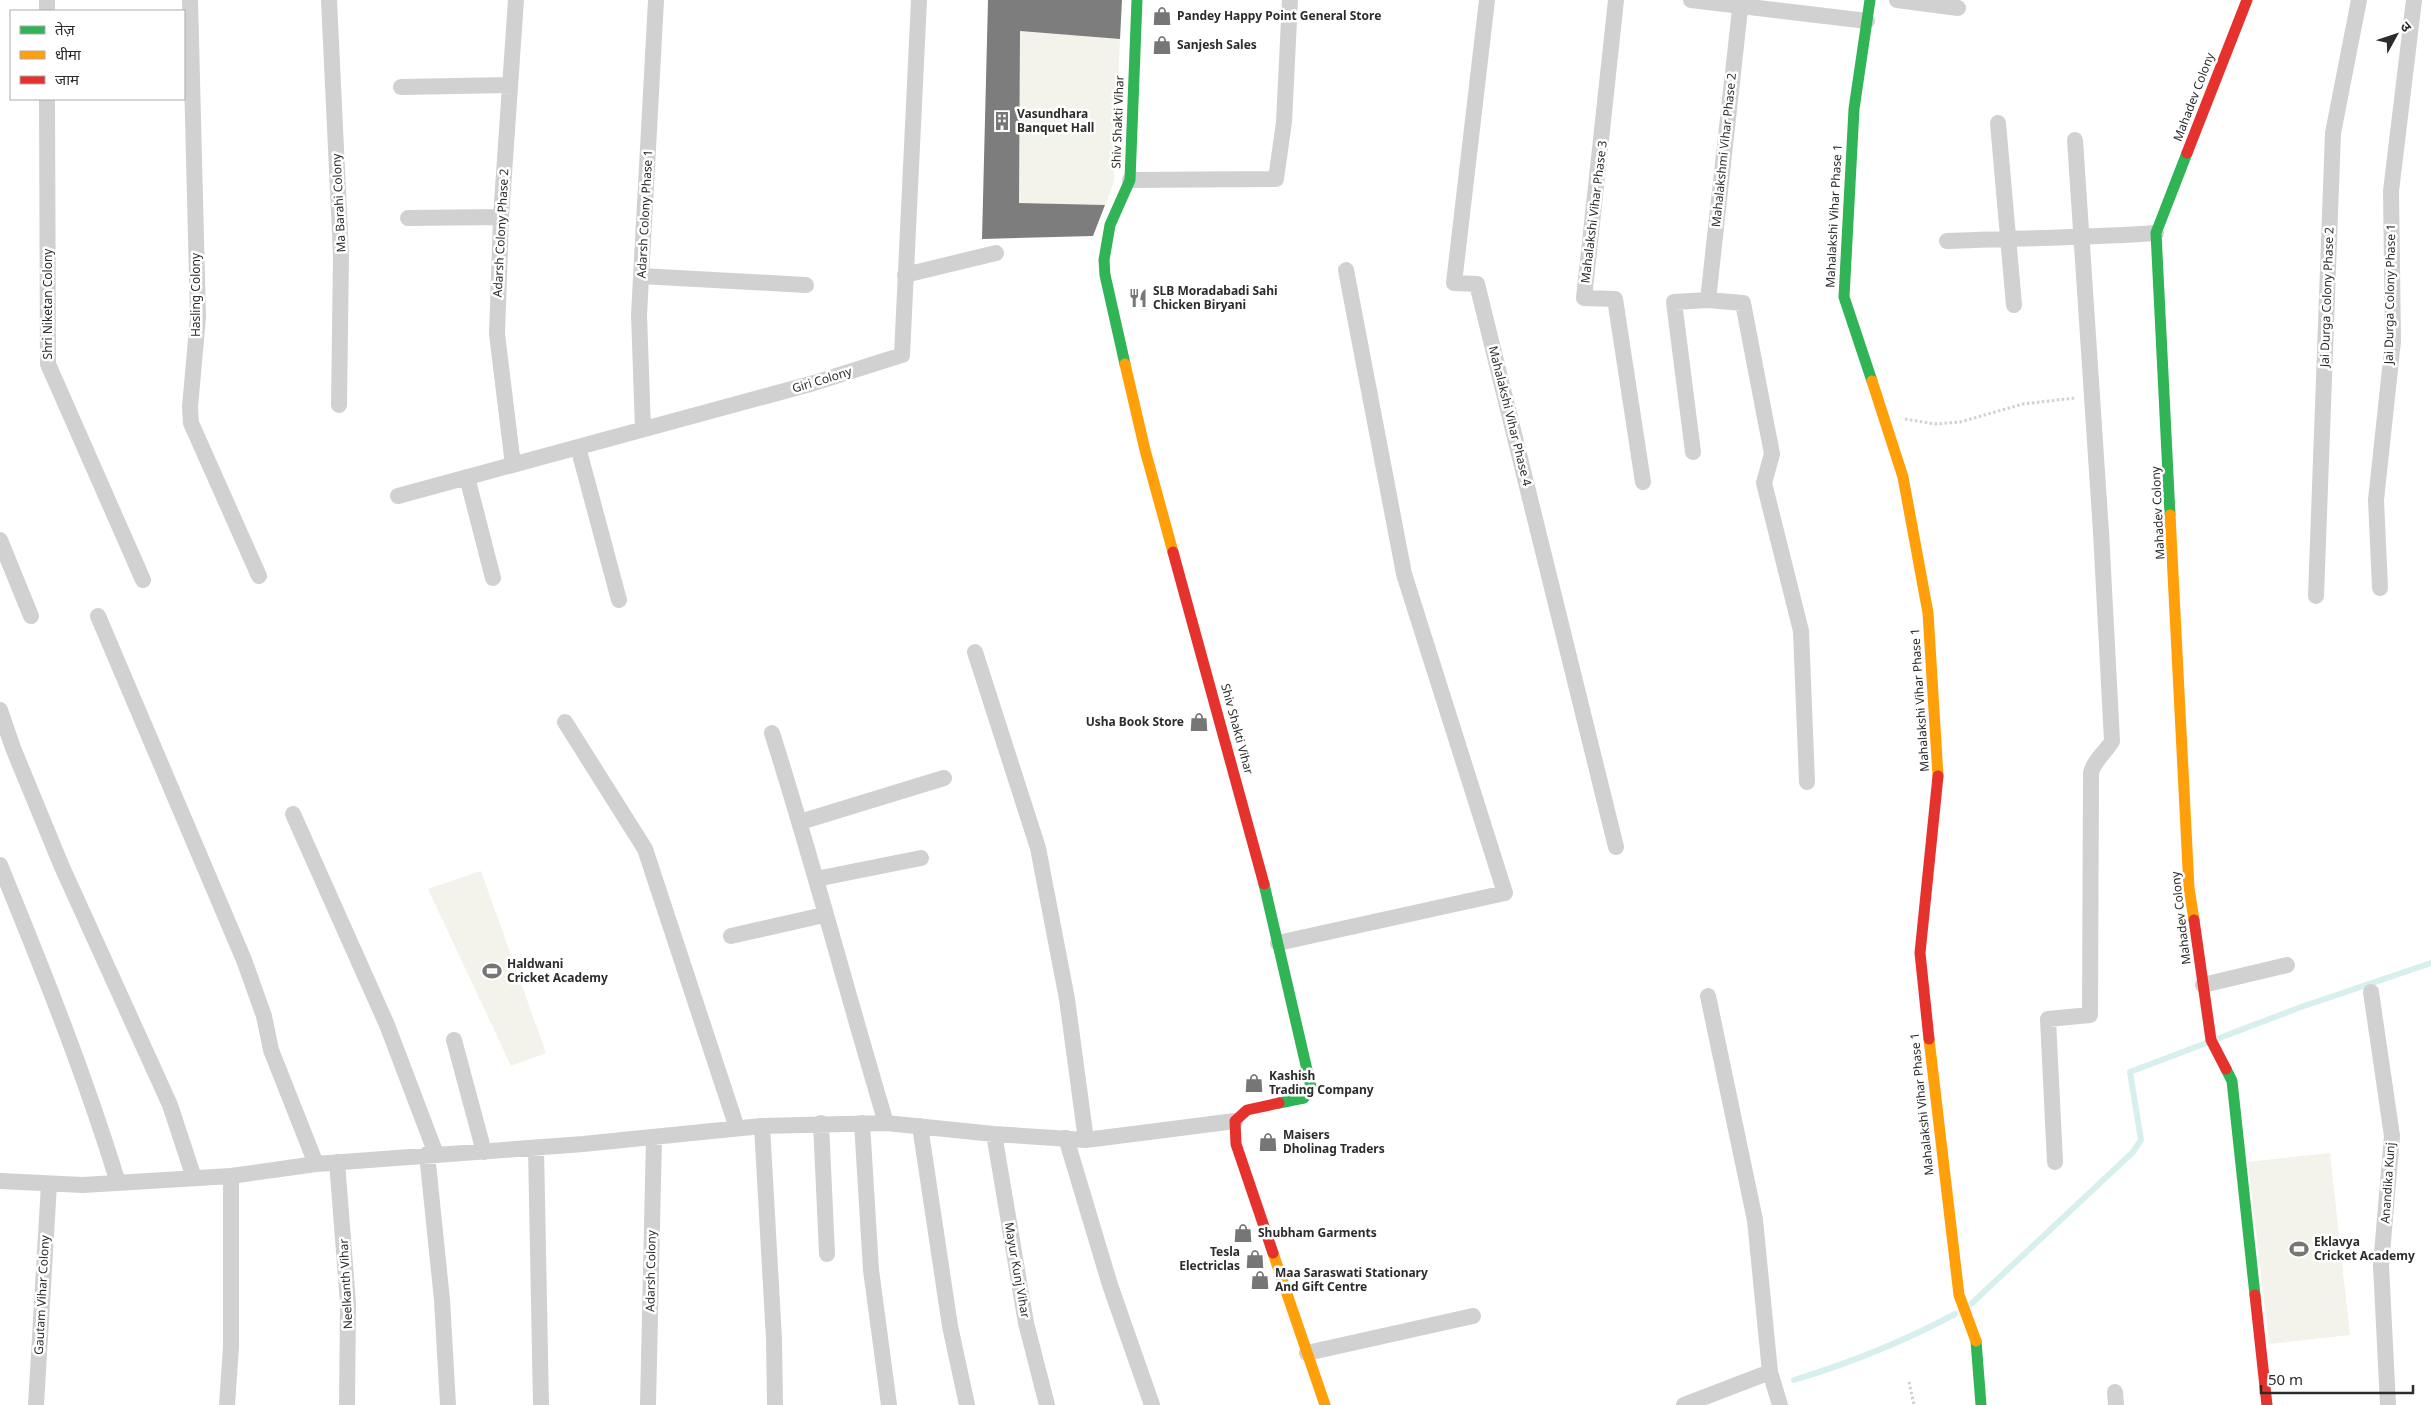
<svg xmlns="http://www.w3.org/2000/svg" width="2431" height="1405" viewBox="0 0 2431 1405" font-family="'Noto Sans','Noto Sans Devanagari',sans-serif">
<style>
.green{fill:#f3f3eb}
.lines{fill:none;stroke-linecap:round;stroke-linejoin:round}
.stream{stroke:#d7f0ee;stroke-width:6}
.building{fill:#7d7d7d}
.path{stroke:#d1d1d1;stroke-width:3;stroke-dasharray:2.5 2.5;stroke-linecap:butt}
.street{stroke:#d1d1d1;stroke-width:16}
.fast{stroke:#30b455;stroke-width:11}
.slow{stroke:#ff9f0a;stroke-width:11}
.jam{stroke:#e5322d;stroke-width:11}
.labels{text-anchor:middle;stroke-width:5;stroke-linejoin:round;paint-order:stroke}
.poi-label{font-size:12px;font-weight:bold;fill:#2c2c2c;stroke:#fff;text-anchor:start}
.street-label{font-size:12px;fill:#2c2c2c;stroke:#fff}
</style>
<rect width="100%" height="100%" fill="#fff"/>
<path class="green" d="M 1020,31 L 1120,39 L 1114,180 L 1106,205 L 1019,203 Z
M 481,871 L 546,1053 L 511,1066 L 428,889 Z
M 2330,1153 L 2350,1335 L 2269,1344 L 2248,1162 Z"/>
<g class="lines">
<path class="stream" d="M 1971,1304 L 2133,1152 L 2141,1140 L 2130,1072 L 2301,1007 L 2431,963
M 1794,1380 C 1850,1363 1903,1342 1955,1314"/>
</g>
<path class="building" d="M 988,0 L 1122,0 L 1120,39 L 1020,31 L 1019,203 L 1105,205 L 1093,236 L 982,239 Z"/>
<g class="lines">
<path class="path" d="M 1905,419 L 1935,424 L 1960,422 L 2023,404 L 2075,398
M 1909,1382 L 1914,1405"/>
<path class="street" d="M 47,0 L 47,11
M 190,0 L 198,317 L 190,407 L 191,423 L 259,576
M 329,0 L 341,255 L 339,405
M 1487,0 L 1454,283 L 1477,284 L 1616,847
M 1616,0 L 1584,298 L 1615,299 L 1643,482
M 1691,0 L 1867,21
M 1897,0 L 1958,8
M 401,87 L 510,85
M 47,99 L 48,364 L 143,580
M 1998,123 L 2014,305
M 1130,180 L 1276,179 L 1284,122 L 1290,0
M 408,218 L 501,217
M 1947,241 C 2017,238 2086,238 2156,233
M 905,275 L 996,253
M 641,276 L 806,285
M 1708,300 L 1741,0
M 643,429 L 639,315 L 656,0
M 578,447 L 619,600
M 1693,452 L 1674,302 L 1708,300 L 1743,303 L 1772,454 L 1764,483 L 1801,631 L 1807,782
M 513,465 L 497,334 L 501,217 L 516,0
M 467,477 L 493,578
M 398,496 L 814,383 L 902,355 L 919,0
M 0,540 L 31,616
M 2380,588 L 2376,500 L 2393,341 L 2391,191 L 2414,0
M 2316,596 L 2333,133 L 2359,0
M 98,616 L 244,960 L 264,1016 L 271,1050 L 316,1164
M 975,652 L 1038,848 L 1067,999 L 1086,1140
M 0,710 L 13,748 L 62,867 L 170,1105 L 194,1178
M 565,722 L 645,849 L 737,1128
M 772,733 C 813,862 847,993 886,1123
M 293,814 L 387,1025 L 436,1154
M 800,822 L 944,778
M 0,865 C 43,970 85,1075 118,1183
M 816,879 L 921,858
M 731,936 L 824,915
M 1278,943 L 1505,893 L 1404,574 L 1346,270
M 2203,985 L 2287,965
M 2371,992 L 2392,1136 L 2381,1265 L 2388,1405
M 1708,996 L 1755,1220 L 1770,1372 L 1780,1405
M 454,1040 L 484,1152
M 821,1123 L 827,1254
M 862,1123 L 871,1270 L 889,1405
M 762,1126 L 774,1339 L 775,1405
M 920,1126 L 950,1326 L 967,1405
M 994,1134 L 1026,1323 L 1047,1405
M 1066,1138 L 1110,1285 L 1152,1405
M 536,1148 L 541,1405
M 427,1154 L 442,1300 L 448,1405
M 337,1162 L 348,1303 L 347,1405
M 2055,1162 L 2048,1019 L 2090,1015 L 2091,773 C 2094,760 2106,752 2112,741 L 2101,532 L 2075,140
M 0,1181 L 83,1185 L 231,1176 L 316,1164 L 583,1144 L 762,1126 L 886,1123 L 994,1134 L 1086,1140 L 1235,1121
M 1307,1353 L 1473,1316
M 2115,1392 L 2116,1405
M 36,1405 L 49,1184
M 227,1405 L 231,1347 L 231,1176
M 648,1405 L 654,1137
M 1684,1405 L 1770,1372"/>
<path class="fast" d="M 1870,0 L 1854,109 L 1844,297 L 1872,381
M 1125,364 L 1105,275 L 1104,260 L 1110,225 L 1130,180 L 1137,0
M 2170,515 L 2156,233 L 2187,153
M 1264,884 L 1311,1087 L 1304,1098 L 1279,1103
M 2226,1069 L 2232,1081 L 2255,1295
M 1976,1341 L 1981,1405"/>
<path class="slow" d="M 1125,364 L 1145,450 L 1173,552
M 1872,381 L 1903,477 L 1928,613 L 1938,776
M 2170,515 L 2189,888 L 2194,920
M 1929,1039 L 1959,1295 L 1976,1341
M 1273,1253 L 1325,1405"/>
<path class="jam" d="M 2187,153 L 2247,0
M 1173,552 L 1264,884
M 2194,920 L 2211,1040 L 2226,1069
M 1929,1039 L 1920,953 L 1938,776
M 1273,1253 L 1236,1144 L 1235,1121 L 1247,1110 L 1279,1103
M 2255,1295 L 2267,1405"/>
</g>
<defs>
<g id="shop-bare" transform="scale(1.5)"><path d="M-5-2.5h2.3a2.7 3.5 0 0 1 5.4 0H5L5.5 6h-11ZM-1.5-2.5h3a1.5 2.3 0 0 0-3 0Z" fill="#767676" stroke="#fff" stroke-width="2.5" paint-order="stroke"/></g>
<g id="building-bare" transform="scale(1.5)"><path d="M-4-6H4V6H1V3H-1V6H-4ZM-2.5-4.3h1.7v1.8h-1.7ZM.8-4.3h1.7v1.8H.8ZM-2.5-1h1.7V.8h-1.7ZM.8-1h1.7V.8H.8Z" fill="#767676" stroke="#fff" stroke-width="2.5" paint-order="stroke"/></g>
<g id="restaurant-bare" transform="scale(1.5)"><path d="M-5-6h1v4h1v-4h1v4h1v-4h1v5L-1.5 .5V6h-2V.5L-5-1ZM5-6V6H3V1.5H1.5Q1.5-4 5-6Z" fill="#767676" stroke="#fff" stroke-width="2.5" paint-order="stroke"/></g>
<g id="stadium-bare" transform="scale(1.5)"><path d="M0-5a6.5 5 0 1 0 0 10a6.5 5 0 1 0 0-10ZM-3.5-1.8h7v3.6h-7Z" fill="#767676" stroke="#fff" stroke-width="2.5" paint-order="stroke"/></g>
</defs>
<g fill-rule="evenodd">
<use href="#shop-bare" x="1162" y="16"/>
<use href="#shop-bare" x="1162" y="45"/>
<use href="#building-bare" x="1002" y="121"/>
<use href="#restaurant-bare" x="1138" y="298"/>
<use href="#shop-bare" x="1199" y="722"/>
<use href="#stadium-bare" x="492" y="971"/>
<use href="#shop-bare" x="1254" y="1083"/>
<use href="#shop-bare" x="1268" y="1142"/>
<use href="#shop-bare" x="1243" y="1233"/>
<use href="#stadium-bare" x="2299" y="1249"/>
<use href="#shop-bare" x="1255" y="1259"/>
<use href="#shop-bare" x="1260" y="1280"/>
</g>
<g class="labels">
<g class="poi-label">
<text x="1177" y="20">Pandey Happy Point General Store</text>
<text x="1177" y="49">Sanjesh Sales</text>
<text x="1017" y="118">Vasundhara<tspan x="1017" dy="14">Banquet Hall</tspan></text>
<text x="1153" y="295">SLB Moradabadi Sahi<tspan x="1153" dy="14">Chicken Biryani</tspan></text>
<text x="1184" y="726" text-anchor="end">Usha Book Store</text>
<text x="507" y="968">Haldwani<tspan x="507" dy="14">Cricket Academy</tspan></text>
<text x="1269" y="1080">Kashish<tspan x="1269" dy="14">Trading Company</tspan></text>
<text x="1283" y="1139">Maisers<tspan x="1283" dy="14">Dholinag Traders</tspan></text>
<text x="1258" y="1237">Shubham Garments</text>
<text x="2314" y="1246">Eklavya<tspan x="2314" dy="14">Cricket Academy</tspan></text>
<text x="1240" y="1256" text-anchor="end">Tesla<tspan x="1240" dy="14">Electriclas</tspan></text>
<text x="1275" y="1277">Maa Saraswati Stationary<tspan x="1275" dy="14">And Gift Centre</tspan></text>
</g>
<g class="street-label">
<text transform="translate(2194 97) rotate(-69)" y="4">Mahadev Colony</text>
<text transform="translate(1118 122) rotate(-88)" y="4">Shiv Shakti Vihar</text>
<text transform="translate(1724 150) rotate(-84)" y="4">Mahalakshmi Vihar Phase 2</text>
<text transform="translate(339 203) rotate(-93)" y="4">Ma Barahi Colony</text>
<text transform="translate(1594 212) rotate(-83)" y="4">Mahalakshi Vihar Phase 3</text>
<text transform="translate(645 214) rotate(-87)" y="4">Adarsh Colony Phase 1</text>
<text transform="translate(1834 216) rotate(-87)" y="4">Mahalakshi Vihar Phase 1</text>
<text transform="translate(501 233) rotate(-87)" y="4">Adarsh Colony Phase 2</text>
<text transform="translate(2390 294) rotate(-89)" y="4">Jai Durga Colony Phase 1</text>
<text transform="translate(196 295) rotate(-90)" y="4">Hasling Colony</text>
<text transform="translate(2327 297) rotate(-88)" y="4">Jai Durga Colony Phase 2</text>
<text transform="translate(48 304) rotate(-90)" y="4">Shri Niketan Colony</text>
<text transform="translate(822 380) rotate(-17)" y="4">Giri Colony</text>
<text transform="translate(1510 416) rotate(76)" y="4">Mahalakshi Vihar Phase 4</text>
<text transform="translate(2158 513) rotate(-93)" y="4">Mahadev Colony</text>
<text transform="translate(1920 700) rotate(-94)" y="4">Mahalakshi Vihar Phase 1</text>
<text transform="translate(1237 729) rotate(75)" y="4">Shiv Shakti Vihar</text>
<text transform="translate(2181 918) rotate(-97)" y="4">Mahadev Colony</text>
<text transform="translate(1922 1104) rotate(-96)" y="4">Mahalakshi Vihar Phase 1</text>
<text transform="translate(2388 1183) rotate(-86)" y="4">Anandika Kunj</text>
<text transform="translate(1017 1270) rotate(80)" y="4">Mayur Kunj Vihar</text>
<text transform="translate(651 1271) rotate(-89)" y="4">Adarsh Colony</text>
<text transform="translate(346 1284) rotate(-93)" y="4">Neelkanth Vihar</text>
<text transform="translate(42 1295) rotate(-87)" y="4">Gautam Vihar Colony</text>
</g>
</g>
<rect x="10" y="10" width="175" height="90" fill="#ffffff" stroke="#ababab"/>
<rect x="20" y="26" width="25" height="8" fill="#30b455" stroke="#ababab"/>
<text x="55" y="35" font-size="15" fill="#2c2c2c">तेज़</text>
<rect x="20" y="51" width="25" height="8" fill="#ff9f0a" stroke="#ababab"/>
<text x="55" y="60" font-size="15" fill="#2c2c2c">धीमा</text>
<rect x="20" y="76" width="25" height="8" fill="#e5322d" stroke="#ababab"/>
<text x="55" y="85" font-size="15" fill="#2c2c2c">जाम</text>
<g transform="translate(2396 35) rotate(50)" stroke="#ffffff" stroke-width="4" paint-order="stroke">
<path d="M0-4L9 19L0 12L-9 19Z" fill="#2c2c2c"/>
<text y="-8" font-size="14" font-weight="bold" text-anchor="middle" fill="#2c2c2c">उ</text>
</g>
<path d="M2261 1385v8h152v-8" fill="none" stroke="#2c2c2c" stroke-width="2.5"/>
<text x="2268" y="1385" font-size="15" fill="#2c2c2c" stroke="#ffffff" stroke-width="4" paint-order="stroke">50 m</text>
</svg>
